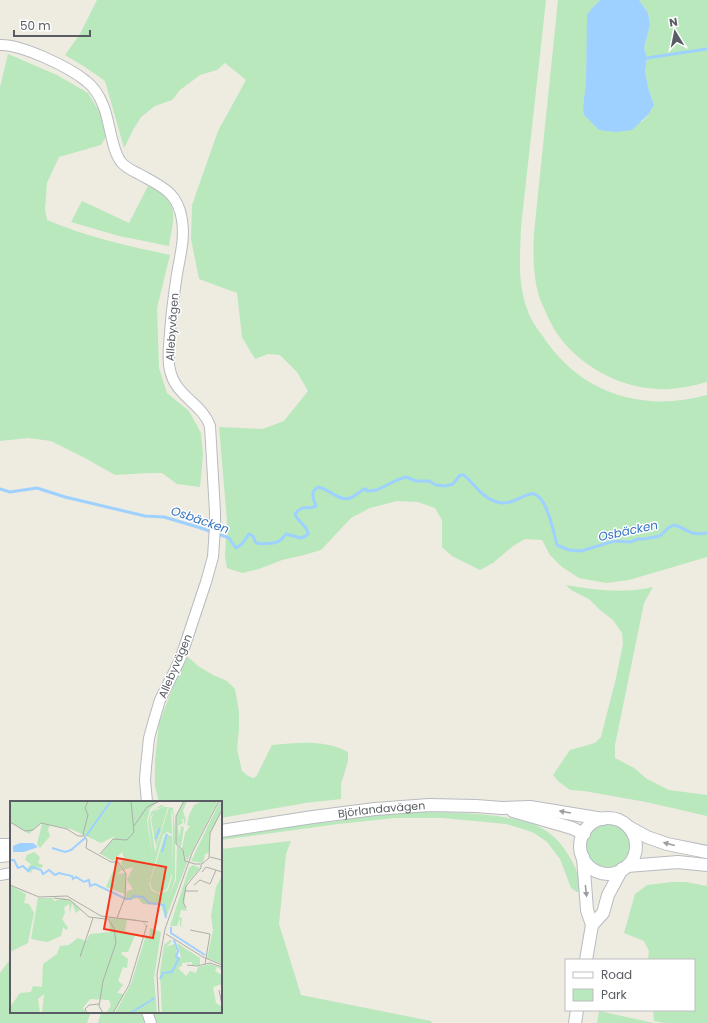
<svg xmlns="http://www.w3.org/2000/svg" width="707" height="1023" viewBox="0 0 707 1023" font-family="Poppins,sans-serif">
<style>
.green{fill:#b9e8bc}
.water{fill:#9ed1ff}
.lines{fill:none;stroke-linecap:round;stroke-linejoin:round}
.stream{stroke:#9ed1ff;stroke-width:3}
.minor-casing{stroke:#b8bbc1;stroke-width:12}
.tertiary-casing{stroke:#b8bbc1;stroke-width:14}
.minor{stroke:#fff;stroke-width:10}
.tertiary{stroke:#fff;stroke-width:12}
.oneway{fill:#9b9ea1}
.labels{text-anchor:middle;stroke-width:3;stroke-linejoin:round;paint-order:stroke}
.street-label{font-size:11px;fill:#595d63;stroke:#fff}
.water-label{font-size:12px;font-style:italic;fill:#3574c4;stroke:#fff}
.inset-river{fill:none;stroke:#9ed1ff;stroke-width:2}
.inset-road{fill:none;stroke:#aeaeaa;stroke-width:1}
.view{fill:#f8361b;fill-opacity:0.15;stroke:#f8361b;stroke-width:2}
.inset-edge{fill:none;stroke:#595d63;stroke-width:2}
</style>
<rect width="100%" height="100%" fill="#eeebe0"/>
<path class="green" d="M 97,0 L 546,0 L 521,227 C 520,256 517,286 529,314 C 532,321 537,329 542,335 C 579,393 642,413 707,395 L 707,557 L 629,580 L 606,583 L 579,578 L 562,567 L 550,555 L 542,540 L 525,539 L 513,546 L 493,563 L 480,570 L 452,556 L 442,547 L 442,520 L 435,508 L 418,502 L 397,501 L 370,508 L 351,518 L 321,550 L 304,555 L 282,560 L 259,569 L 242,573 L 227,568 L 225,556 L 227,521 L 219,427 L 263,429 L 284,421 L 308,391 L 297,372 L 280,355 L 268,354 L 255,359 L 242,337 L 237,293 L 199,279 L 191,239 L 192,205 L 218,131 L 246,80 L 225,63 L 217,70 L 200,75 L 180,90 L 172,100 L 155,106 L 141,117 L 133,130 L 124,148 L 105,81 L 85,67 L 65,55 L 80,34 Z
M 558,0 L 600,0 L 592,8 L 587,51 L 586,82 L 583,106 L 594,124 L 599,130 L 642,122 L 649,114 L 654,105 L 648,87 L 645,71 L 647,58 L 644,48 L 650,25 L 648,13 L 639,0 L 707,0 L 707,382 C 692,386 675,390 659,389 C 619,388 578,365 556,332 C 552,326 549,319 546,313 C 544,308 541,302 539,296 C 533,276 533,254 534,233 Z
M 8,54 L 57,75 L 88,93 L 99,111 L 107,135 L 101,145 L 59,157 L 47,183 L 45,209 L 47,220 C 87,237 128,246 170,255 L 157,308 L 159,368 L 167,393 L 189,411 L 201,433 L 203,455 L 200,487 L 177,484 L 162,473 L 149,473 L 115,475 L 85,458 L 51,441 L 28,438 L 0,441 L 0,87 Z
M 148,186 C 181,202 174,215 169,246 L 119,236 L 71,222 L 82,201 L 129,223 Z
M 566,585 C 595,590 624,594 653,587 L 644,603 L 615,745 L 615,758 L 634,768 L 647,779 L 669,790 L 707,795 L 707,816 L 646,802 L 584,791 L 570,790 L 558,781 L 553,775 L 570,750 L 595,743 L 601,737 L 616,678 L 623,644 L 622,633 L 613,620 L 600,610 L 589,599 L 571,590 Z
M 188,657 L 198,666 L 213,675 L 227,681 L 235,689 L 239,712 L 239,729 L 237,749 L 242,771 L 248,776 L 254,778 L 257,775 L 272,745 C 298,743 323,739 348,752 L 348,761 L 341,784 L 341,799 L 305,803 L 221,818 L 221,802 L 159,802 L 155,786 L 155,761 L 159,723 L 178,675 Z
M 419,812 C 451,812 516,813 543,829 C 555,836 563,845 570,858 C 576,867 581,881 581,892 L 577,892 L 571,888 L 560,859 L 547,842 L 534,833 L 523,829 L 506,824 L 443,818 L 395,818 L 338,824 L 221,840 L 221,836 L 308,824 L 339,821 L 370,815 Z
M586 845a22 22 0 1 1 44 0a22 22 0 1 1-44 0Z
M 291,841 L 286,854 L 279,924 L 301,995 L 431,1021 L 432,1023 L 98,1023 L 101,1012 L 221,1012 L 221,849 Z
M 672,882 L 686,882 L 707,886 L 707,1023 L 664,1023 L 654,1021 L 653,1010 L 694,1010 L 694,960 L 648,960 L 649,951 L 644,941 L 624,933 L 635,894 L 647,885 Z
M 11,958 L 11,1012 L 91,1012 L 87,1023 L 0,1023 L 0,973 Z
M 599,1011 L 654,1023 L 597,1023 Z"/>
<path class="water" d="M 600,0 L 639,0 L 648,13 L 650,25 L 644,48 L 647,58 L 645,71 L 648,87 L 654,105 L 649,114 L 632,130 L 615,132 L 599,130 L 584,115 L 583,106 L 586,82 L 587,15 L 592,8 Z"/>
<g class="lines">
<path class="stream" d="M 647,58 L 707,49
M 0,489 L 10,492 L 37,488 L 65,497 L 145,516 L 164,517 L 201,528 L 229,538 L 236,548 L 242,544 L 249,534 L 253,536 L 256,543 C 260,544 275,544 279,541 C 282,540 284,536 286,534 L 301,538 L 306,536 L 308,534 C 307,524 297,522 295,514 C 304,503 307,511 316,506 C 313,498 310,492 318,487 C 329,489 340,502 350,498 C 355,496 360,492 364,489 L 366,489 L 367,491 L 377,490 L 397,480 L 406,477 L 416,481 L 429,481 L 436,485 L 445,486 L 453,484 L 460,475 L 464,475 C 474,484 484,499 497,502 C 509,506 519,497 530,494 C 546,490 554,534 557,545 L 569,550 L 581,551 L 614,541 L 630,542 L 638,539 L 644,539 L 660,536 L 668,528 L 674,525 C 689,529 688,536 707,533"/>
<g class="minor-casing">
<path id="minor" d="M 0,45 C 21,44 69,67 86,81 C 94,87 99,95 103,105 C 110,121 111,149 121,162 C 126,168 133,171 139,174 C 161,186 178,192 182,220 C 185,239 180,256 177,274 C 174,294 171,314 170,334 C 169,346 167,358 170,370 C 175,396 202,403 210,426 L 215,512 L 215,526 L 213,557 L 206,582 L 181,657 L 174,672 L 160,700 L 154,720 L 149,738 L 146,767 L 145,780 L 147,802
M 0,875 L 11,873
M 147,1012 L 151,1023"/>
</g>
<g class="tertiary-casing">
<g id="tertiary">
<path d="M 513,811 L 572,828 L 584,834"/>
<circle cx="608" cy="846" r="28"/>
<path d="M 629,827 L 647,837 L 667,844 L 707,852"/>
<path id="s1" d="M 221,831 L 313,817 L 375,809 L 429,805 L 476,806 L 502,808 L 530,807 L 603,819"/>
<path d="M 0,845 L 11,845"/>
<path d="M 0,856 L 11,855"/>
<path d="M 583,857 L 587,910 L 592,925 L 586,960"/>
<path d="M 627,866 L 678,862 L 707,865"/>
<path d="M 592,925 L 603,913 L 608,895 L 622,869"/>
<path d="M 575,1023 L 577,1010"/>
</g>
</g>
<use href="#minor" class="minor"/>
<use href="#tertiary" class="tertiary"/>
</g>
<defs><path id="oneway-solid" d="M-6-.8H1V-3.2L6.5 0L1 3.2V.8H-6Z"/></defs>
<g class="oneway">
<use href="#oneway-solid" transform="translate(565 812) rotate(-170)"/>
<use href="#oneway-solid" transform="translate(669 844) rotate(-165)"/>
<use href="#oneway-solid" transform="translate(586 891) rotate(84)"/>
</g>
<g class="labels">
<g class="street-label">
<text transform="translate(172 327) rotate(-86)" y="4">Allebyvägen</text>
<text transform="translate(175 666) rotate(-67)" y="4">Allebyvägen</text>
<text dy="4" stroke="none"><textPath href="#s1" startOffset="162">Björlandavägen</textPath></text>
</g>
<g class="water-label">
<text transform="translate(200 520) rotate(19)" y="4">Osbäcken</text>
<text transform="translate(628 531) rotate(-12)" y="4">Osbäcken</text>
</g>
</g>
<g transform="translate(10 801)">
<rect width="212" height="212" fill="#eeebe0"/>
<path d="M 0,0 L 148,0 L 140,8 L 137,20 L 143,57 L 138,20 L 141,11 L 151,4 L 163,7 L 166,40 L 166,15 L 174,0 L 177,0 L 173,10 L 176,19 L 174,24 L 174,19 L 171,17 L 173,22 L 168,25 L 169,36 L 171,25 L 174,26 L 171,46 L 165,41 L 165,79 L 158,97 L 166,79 L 167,45 L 172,49 L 177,62 L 157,114 L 155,116 L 151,104 L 133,103 L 128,97 L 115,99 L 117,90 L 123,88 L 117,79 L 123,66 L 113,69 L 111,62 L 114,57 L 112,51 L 103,60 L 91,53 L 105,35 L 91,42 L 61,28 L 30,22 L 19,33 L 0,21 ZM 154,5 L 159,6 L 145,51 L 140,17 L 146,8 ZM 161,8 L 163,15 L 162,76 L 158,89 L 149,93 L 142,90 L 139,83 L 153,34 L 157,31 L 162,33 ZM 192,0 L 208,0 L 177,60 L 172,47 L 175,32 L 180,25 L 177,24 L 179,14 L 184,4 ZM 210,0 L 212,8 L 199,35 L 199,52 L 195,53 L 193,62 L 181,60 ZM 152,6 L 158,6 L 146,46 L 141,18 L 144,11 ZM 32,23 L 40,24 L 38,29 L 40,35 L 30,47 L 27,43 ZM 155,33 L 162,35 L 162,72 L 157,88 L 148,92 L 142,88 L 140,81 ZM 24,51 L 30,56 L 28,62 L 33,64 L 32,67 L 25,66 L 20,72 L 16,69 L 21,63 L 15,59 L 17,54 ZM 107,61 L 112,69 L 107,73 L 115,72 L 115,93 L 96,86 ZM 183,64 L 190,67 L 177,82 L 174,104 L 177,110 L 171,109 L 169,117 L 172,116 L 171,125 L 176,127 L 170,125 L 170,117 L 167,125 L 160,125 L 179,67 ZM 212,75 L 212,163 L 197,157 L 203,129 L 201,115 L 206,86 ZM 0,84 L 21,94 L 2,86 L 16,93 L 14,102 L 19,103 L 24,112 L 18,142 L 0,151 ZM 28,97 L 43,97 L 44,100 L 54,97 L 64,102 L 70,109 L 66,112 L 62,102 L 60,112 L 59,103 L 54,106 L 55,112 L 52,118 L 58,127 L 56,129 L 53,126 L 51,135 L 37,141 L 21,138 ZM 96,117 L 99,117 L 125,118 L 134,121 L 136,124 L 136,126 L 132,120 L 124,119 L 111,118 L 117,119 L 115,130 L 125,134 L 118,151 L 112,151 L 111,153 L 118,158 L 117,167 L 113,166 L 108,180 L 113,184 L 107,192 L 114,193 L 103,212 L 96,212 L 101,205 L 99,199 L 80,198 L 73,207 L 76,212 L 32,212 L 34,193 L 28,198 L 30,212 L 1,212 L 0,206 L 10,192 L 21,191 L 23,185 L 32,186 L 33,163 L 47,153 L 50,145 L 59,144 L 68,137 L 76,140 L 80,133 L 100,131 L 99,118 ZM 140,127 L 151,131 L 144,177 L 147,212 L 105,212 L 121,183 L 136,134 L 139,136 ZM 160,139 L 162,140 L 156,146 L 165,143 L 168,159 L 171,156 L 167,142 L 190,157 L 190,164 L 182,164 L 182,161 L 172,162 L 172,165 L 168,167 L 176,175 L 180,170 L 186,172 L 188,166 L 200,163 L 212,167 L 212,169 L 207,166 L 205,170 L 212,174 L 212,183 L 203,186 L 206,202 L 211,205 L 212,212 L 152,212 L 150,171 L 154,144 Z" fill="#b9e8bc" fill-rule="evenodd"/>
<path d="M 10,42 L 23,42 L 28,46 L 14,51 L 3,51 L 3,45 Z" fill="#9ed1ff"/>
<path class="inset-river" d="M 76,35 L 101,0M 145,38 L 150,27M 42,47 L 55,51 L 61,49 L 75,37M 152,51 L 157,33M 0,59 L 4,59 L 8,67 L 13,65 L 18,70 L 22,66 L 31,69 L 33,73 L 39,69 L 45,74 L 49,72 L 62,75 L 63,78 L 66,76 L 74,81 L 79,79 L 80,85 L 85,83 L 116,98 L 121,98 L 123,95 L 133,96 L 139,102 L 154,104 L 156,117M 161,126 L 161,132 L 195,154M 150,178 L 153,172 L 162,171 L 169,157 L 166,156 L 168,150 L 164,139M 120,212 L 145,197"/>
<path class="inset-road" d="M 78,0 L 75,7 L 78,14 L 73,33 L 77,39 L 76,47 L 101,61 L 108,61 L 116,73 L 115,96 L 107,117M 174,0 L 166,15 L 166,43 L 173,49 L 175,60 L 185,63 L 192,63 L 199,57 L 200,32 L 212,9M 0,21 L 15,30 L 23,29 L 31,22 L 57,28 L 68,35 L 74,35M 124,25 L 137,6 L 150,0M 90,53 L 103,38 L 117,39 L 124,31 L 121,0M 200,56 L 212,59M 192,71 L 196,66 L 212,71M 0,84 L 29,96 L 57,95 L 91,115 L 138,121M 184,84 L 190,79 L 200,83 L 206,69M 175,90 L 188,90M 44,97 L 60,99 L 79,116 L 96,118M 176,107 L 173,101 L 176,85 L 191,67 L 191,64M 180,129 L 200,133 L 195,163M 156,133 L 193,156 L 212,164M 70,156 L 83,117M 177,164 L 187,165 L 200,162 L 212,166M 209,189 L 212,204M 77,212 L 75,208 L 79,204 L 89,203M 93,212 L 89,205 L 93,180 L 106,142 L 104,127 L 98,118M 103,212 L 119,184 L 137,124M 149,212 L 147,173 L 155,128 L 182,52 L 209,0"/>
<path class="view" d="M 107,57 L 156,66 L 143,137 L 94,128 Z"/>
<rect width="212" height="212" class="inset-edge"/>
</g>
<rect x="565" y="959" width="130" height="52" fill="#ffffff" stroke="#bdbec1"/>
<rect x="573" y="972" width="20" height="6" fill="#ffffff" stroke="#bdbec1"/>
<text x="601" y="979" font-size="12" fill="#595d63">Road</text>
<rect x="573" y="989" width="20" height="12" fill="#b9e8bc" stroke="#bdbec1"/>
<text x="601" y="999" font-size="12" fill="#595d63">Park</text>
<g transform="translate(675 32) rotate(350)" stroke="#ffffff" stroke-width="3" paint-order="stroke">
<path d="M0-3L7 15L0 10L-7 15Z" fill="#595d63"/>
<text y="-6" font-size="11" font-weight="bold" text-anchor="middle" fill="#595d63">N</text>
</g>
<path d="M14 30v6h76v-6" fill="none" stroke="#595d63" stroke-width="2"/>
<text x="20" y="30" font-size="12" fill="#595d63" stroke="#ffffff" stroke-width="3" paint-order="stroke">50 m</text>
</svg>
